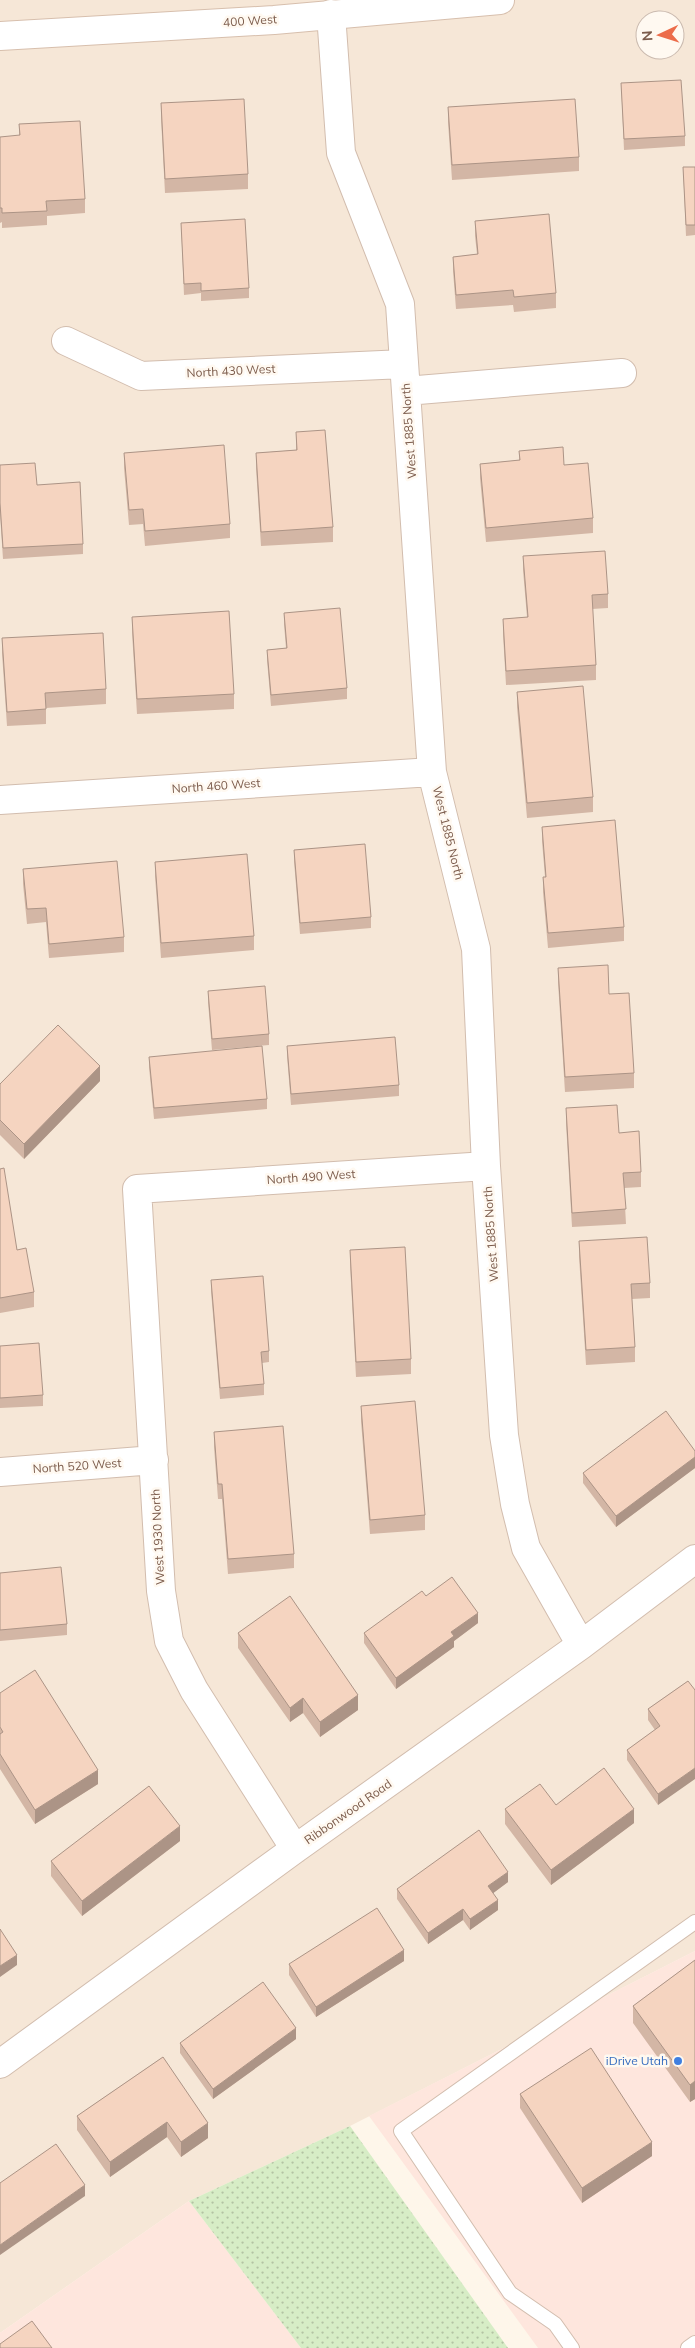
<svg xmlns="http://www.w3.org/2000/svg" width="695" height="2348" viewBox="0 0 695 2348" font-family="Mulish,sans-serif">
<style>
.residential{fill:#f6e7d7;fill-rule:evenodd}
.commercial{fill:#fee6dd}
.grass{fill:url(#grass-dots)}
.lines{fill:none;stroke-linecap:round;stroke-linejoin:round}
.lane-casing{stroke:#d2bdae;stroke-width:16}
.street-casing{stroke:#d2bdae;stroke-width:30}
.secondary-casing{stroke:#d7bfad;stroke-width:30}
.lane{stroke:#fff;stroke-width:14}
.street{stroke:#fff;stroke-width:28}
.secondary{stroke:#fff;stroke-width:28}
.wall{fill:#d3b6a5}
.shaded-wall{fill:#ac9486}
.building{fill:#f5d4c0;stroke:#ac9486}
.shop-dot{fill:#3f7fe0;stroke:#fff9f1;stroke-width:2}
.labels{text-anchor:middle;stroke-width:5;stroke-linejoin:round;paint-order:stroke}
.street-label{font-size:12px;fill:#7b5b4b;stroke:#fff9f1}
.shop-label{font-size:12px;fill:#366cbe;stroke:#fff9f1;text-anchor:end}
</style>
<defs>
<pattern id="grass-dots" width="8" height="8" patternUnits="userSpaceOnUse" patternTransform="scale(1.25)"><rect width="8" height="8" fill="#d7edc6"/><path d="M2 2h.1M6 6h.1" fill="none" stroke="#b3c3a3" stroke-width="1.8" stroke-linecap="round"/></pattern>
</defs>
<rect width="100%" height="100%" fill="#fef6ea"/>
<path class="residential" d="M 0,0 L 695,0 L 695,1951 L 350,2126 L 189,2201 L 0,2333 ZM 645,20 L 675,20 L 675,50 L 645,50 Z"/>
<path class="commercial" d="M 695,1951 L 695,2348 L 538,2348 L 369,2116 Z
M 189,2201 L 301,2348 L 0,2348 L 0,2333 Z"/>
<path class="grass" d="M 350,2126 L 508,2348 L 301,2348 L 189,2201 Z"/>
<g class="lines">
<g class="lane-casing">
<path id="lane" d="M 572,2348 L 555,2324 L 510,2293 L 401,2131 L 695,1922
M 688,2348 L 695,2343"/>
</g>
<g class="street-casing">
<path id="street" d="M 331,14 L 341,153 L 400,304 L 432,772 L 476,949 L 486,1166 L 504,1435 L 515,1504 L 526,1548 L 581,1645
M 66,341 L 141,376 L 404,364
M 406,391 L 622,373
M 0,800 L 432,772
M 0,1472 L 154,1460
M 295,1849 L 194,1690 L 169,1641 L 161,1591 L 137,1189 L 486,1166
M 0,2064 L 295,1849 L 581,1645 L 695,1559"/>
</g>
<g class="secondary-casing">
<path id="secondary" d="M 0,36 L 274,20 L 500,0"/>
</g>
<use href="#lane" class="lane"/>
<use href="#street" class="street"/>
<use href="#secondary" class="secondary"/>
</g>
<path class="wall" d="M 621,83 L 685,136 L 685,146 L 624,150 Z
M 161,103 L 248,174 L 248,189 L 165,193 L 161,118 Z
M 448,107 L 579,157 L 579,171 L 452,180 L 448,122 Z
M 19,124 L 85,199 L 85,213 L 47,216 L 47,225 L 2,228 L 2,222 L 0,223 L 0,137 L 19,136 Z
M 683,167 L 695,167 L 695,235 L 686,236 Z
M 475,221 L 556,293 L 556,308 L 514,312 L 513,305 L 456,309 L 453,271 L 453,257 L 477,254 L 475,236 Z
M 181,223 L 249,288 L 249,298 L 201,301 L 201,293 L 184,295 Z
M 296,432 L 333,527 L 333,542 L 261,546 L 256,468 L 256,453 L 296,450 Z
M 519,451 L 564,465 L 593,518 L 593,533 L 486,542 L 480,478 L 480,464 L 519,460 Z
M 124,453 L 230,524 L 230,538 L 145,546 L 143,524 L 129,525 L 124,468 Z
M 0,465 L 37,485 L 83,544 L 83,554 L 3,559 L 0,514 Z
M 523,556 L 608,594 L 608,608 L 592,609 L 596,665 L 596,680 L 506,685 L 503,634 L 503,619 L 527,617 L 523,570 Z
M 284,613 L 347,688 L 347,699 L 271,706 L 267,660 L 267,650 L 286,648 L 284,624 Z
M 132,617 L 234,694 L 234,709 L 137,714 L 132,632 Z
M 2,638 L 106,689 L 106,704 L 46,708 L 46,724 L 7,726 L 2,653 Z
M 517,692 L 593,797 L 593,812 L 527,818 L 517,707 Z
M 542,827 L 624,927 L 624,941 L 548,948 L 543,892 L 543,877 L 545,877 L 542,841 Z
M 294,850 L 371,917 L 371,928 L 300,934 L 294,861 Z
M 155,862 L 254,936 L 254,950 L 161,958 L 155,876 Z
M 23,869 L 124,937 L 124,952 L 49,958 L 46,922 L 27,924 L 23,884 Z
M 558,968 L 609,994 L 634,1073 L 634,1088 L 565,1092 L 558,982 Z
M 208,991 L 269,1034 L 269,1045 L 212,1050 L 208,1002 Z
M 287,1046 L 399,1085 L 399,1096 L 291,1105 L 287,1056 Z
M 149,1057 L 267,1099 L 267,1109 L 154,1119 L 149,1067 Z
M 100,1081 L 24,1159 L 0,1135 L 0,1084 Z
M 566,1108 L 619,1133 L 641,1172 L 641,1187 L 624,1188 L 626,1224 L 572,1227 L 566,1123 Z
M 0,1169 L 17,1250 L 34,1292 L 34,1307 L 0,1313 Z
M 579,1241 L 650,1283 L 650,1298 L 632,1299 L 635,1347 L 635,1362 L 586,1365 L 579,1256 Z
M 350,1250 L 411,1359 L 411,1374 L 356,1377 L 350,1264 Z
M 211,1280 L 269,1351 L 269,1362 L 262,1363 L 264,1384 L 264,1395 L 220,1399 L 211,1291 Z
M 0,1346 L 43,1395 L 43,1406 L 0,1408 Z
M 361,1406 L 425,1515 L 425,1530 L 370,1534 L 361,1421 Z
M 214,1432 L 294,1554 L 294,1568 L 228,1574 L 222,1499 L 218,1499 L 214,1447 Z
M 695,1451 L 695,1468 L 616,1527 L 583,1483 L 583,1473 Z
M 0,1573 L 67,1624 L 67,1635 L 0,1641 Z
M 426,1596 L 478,1623 L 454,1641 L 454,1647 L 396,1689 L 364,1643 L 364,1633 Z
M 238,1633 L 358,1710 L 320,1737 L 303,1713 L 290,1722 L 238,1648 Z
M 688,1681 L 658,1805 L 627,1760 L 627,1750 L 655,1730 L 648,1720 L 648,1709 Z
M 0,1693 L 98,1784 L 35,1824 L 0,1769 Z
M 556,1805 L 634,1823 L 551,1885 L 505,1824 L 505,1809 Z
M 180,1841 L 82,1916 L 51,1876 L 51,1861 Z
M 508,1882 L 493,1893 L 498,1910 L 470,1930 L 463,1920 L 428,1944 L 397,1899 L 397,1889 Z
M 695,1960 L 695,2099 L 690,2102 L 633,2023 L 633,2006 Z
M 404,1961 L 316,2017 L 289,1975 L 289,1964 Z
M 296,2039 L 213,2099 L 180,2053 L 180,2043 Z
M 163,2057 L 208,2138 L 181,2157 L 167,2137 L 110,2177 L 77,2130 L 77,2116 Z
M 520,2094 L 652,2156 L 582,2203 L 520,2108 Z"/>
<path class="shaded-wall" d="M 100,1066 L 100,1081 L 24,1159 L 24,1144 Z
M 695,1457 L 695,1468 L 616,1527 L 616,1516 Z
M 478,1613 L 478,1623 L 454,1641 L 454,1647 L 396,1689 L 396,1678 L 451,1632 Z
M 358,1695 L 358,1710 L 320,1737 L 320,1722 Z
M 303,1698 L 303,1713 L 290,1722 L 290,1708 Z
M 695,1768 L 695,1779 L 658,1805 L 658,1794 Z
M 98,1770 L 98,1784 L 35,1824 L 35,1810 Z
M 634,1809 L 634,1823 L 551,1885 L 551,1870 Z
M 180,1826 L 180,1841 L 82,1916 L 82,1901 Z
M 508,1872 L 508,1882 L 488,1897 L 488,1886 Z
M 498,1900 L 498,1910 L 470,1930 L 470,1919 Z
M 463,1909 L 463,1920 L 428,1944 L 428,1933 Z
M 404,1950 L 404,1961 L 316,2017 L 316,2007 Z
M 17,1955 L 17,1965 L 0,1977 L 0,1966 Z
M 296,2028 L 296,2039 L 213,2099 L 213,2089 Z
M 695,2081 L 695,2099 L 690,2102 L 690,2085 Z
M 167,2122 L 167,2137 L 110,2177 L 110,2162 Z
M 208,2123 L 208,2138 L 181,2157 L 181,2142 Z
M 652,2142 L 652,2156 L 582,2203 L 582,2188 Z
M 85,2185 L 85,2196 L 0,2255 L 0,2245 Z"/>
<path class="building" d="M 681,80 L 685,136 L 624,139 L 621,83 Z
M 244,99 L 248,174 L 165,179 L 161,103 Z
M 575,99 L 579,157 L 452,165 L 448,107 Z
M 80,121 L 85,199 L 46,201 L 47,211 L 2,213 L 2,208 L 0,208 L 0,137 L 20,135 L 19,124 Z
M 683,167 L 695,167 L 695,225 L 686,225 Z
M 549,214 L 556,293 L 514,297 L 513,290 L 456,295 L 453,257 L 478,254 L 475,221 Z
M 245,219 L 249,288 L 201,291 L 201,283 L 184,284 L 181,223 Z
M 325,430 L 333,527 L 261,532 L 256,453 L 297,450 L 296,432 Z
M 224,445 L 230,524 L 145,531 L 143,509 L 129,510 L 124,453 Z
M 563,447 L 564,465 L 588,463 L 593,518 L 486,528 L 480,464 L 520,460 L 519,451 Z
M 35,463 L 37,485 L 80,482 L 83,544 L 3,548 L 0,503 L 0,465 Z
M 605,551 L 608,594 L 592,595 L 596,665 L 506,671 L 503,619 L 528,617 L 523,556 Z
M 340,608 L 347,688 L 271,695 L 267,650 L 287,648 L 284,613 Z
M 229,611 L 234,694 L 137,699 L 132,617 Z
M 103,633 L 106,689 L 45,693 L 46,709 L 7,712 L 2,638 Z
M 583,686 L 593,797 L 527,803 L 517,692 Z
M 615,820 L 624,927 L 548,933 L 543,877 L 546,877 L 542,827 Z
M 365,844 L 371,917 L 300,923 L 294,850 Z
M 247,854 L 254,936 L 161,943 L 155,862 Z
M 117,861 L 124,937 L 49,944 L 46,908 L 27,909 L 23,869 Z
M 608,965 L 609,994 L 629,993 L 634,1073 L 565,1077 L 558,968 Z
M 265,986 L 269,1034 L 212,1039 L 208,991 Z
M 58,1025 L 100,1066 L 24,1144 L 0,1120 L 0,1084 Z
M 395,1037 L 399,1085 L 291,1094 L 287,1046 Z
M 262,1046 L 267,1099 L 154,1108 L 149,1057 Z
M 617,1105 L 619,1133 L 639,1131 L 641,1172 L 623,1173 L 626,1209 L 572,1213 L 566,1108 Z
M 4,1168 L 17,1250 L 26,1248 L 34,1292 L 0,1298 L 0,1169 Z
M 647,1237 L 650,1283 L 631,1284 L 635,1347 L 586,1350 L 579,1241 Z
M 405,1247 L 411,1359 L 356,1362 L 350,1250 Z
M 263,1276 L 269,1351 L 261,1352 L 264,1384 L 220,1388 L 211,1280 Z
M 39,1343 L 43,1395 L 0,1398 L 0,1346 Z
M 415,1401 L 425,1515 L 370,1520 L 361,1406 Z
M 666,1411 L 695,1451 L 695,1457 L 616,1516 L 583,1473 Z
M 283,1426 L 294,1554 L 228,1559 L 222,1484 L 218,1484 L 214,1432 Z
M 61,1567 L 67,1624 L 0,1630 L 0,1573 Z
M 452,1577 L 478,1613 L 451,1632 L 454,1636 L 396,1678 L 364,1633 L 422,1591 L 426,1596 Z
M 290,1596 L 358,1695 L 320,1722 L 303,1698 L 290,1708 L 238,1633 Z
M 35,1670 L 98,1770 L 35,1810 L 0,1754 L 0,1734 L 3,1732 L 0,1727 L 0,1693 Z
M 688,1681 L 695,1690 L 695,1768 L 658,1794 L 627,1750 L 660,1726 L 648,1709 Z
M 604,1768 L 634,1809 L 551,1870 L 505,1809 L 540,1784 L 556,1805 Z
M 149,1786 L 180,1826 L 82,1901 L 51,1861 Z
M 479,1830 L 508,1872 L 488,1886 L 498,1900 L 470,1919 L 463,1909 L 428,1933 L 397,1889 Z
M 377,1908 L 404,1950 L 316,2007 L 289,1964 Z
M 0,1929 L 17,1955 L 0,1966 Z
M 695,1960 L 695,2081 L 690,2085 L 633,2006 Z
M 263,1982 L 296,2028 L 213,2089 L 180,2043 Z
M 591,2048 L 652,2142 L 582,2188 L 520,2094 Z
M 163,2057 L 208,2123 L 181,2142 L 167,2122 L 110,2162 L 77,2116 Z
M 56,2144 L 85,2185 L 0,2245 L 0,2183 Z
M 32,2321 L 52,2348 L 0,2348 L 0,2344 Z"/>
<circle class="shop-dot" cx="678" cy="2061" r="5"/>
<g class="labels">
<g class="street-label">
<text transform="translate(250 21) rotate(-4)" y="4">400 West</text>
<text transform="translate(231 371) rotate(-3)" y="4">North 430 West</text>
<text transform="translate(409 431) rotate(-94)" y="4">West 1885 North</text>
<text transform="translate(216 786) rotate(-4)" y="4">North 460 West</text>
<text transform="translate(448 833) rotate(76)" y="4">West 1885 North</text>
<text transform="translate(311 1177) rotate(-4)" y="4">North 490 West</text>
<text transform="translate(491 1234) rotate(-94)" y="4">West 1885 North</text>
<text transform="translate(77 1466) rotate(-4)" y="4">North 520 West</text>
<text transform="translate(158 1537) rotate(-93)" y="4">West 1930 North</text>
<text transform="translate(348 1812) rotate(-35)" y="4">Ribbonwood Road</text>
</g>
<g class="shop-label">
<text x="668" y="2065">iDrive Utah</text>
</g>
</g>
<g transform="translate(660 35) rotate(266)"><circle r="24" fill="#fff9f1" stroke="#cabaaf"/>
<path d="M0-4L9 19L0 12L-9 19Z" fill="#ec6c4a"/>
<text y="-8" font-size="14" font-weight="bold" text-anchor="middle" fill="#7b5b4b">N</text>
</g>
</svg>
